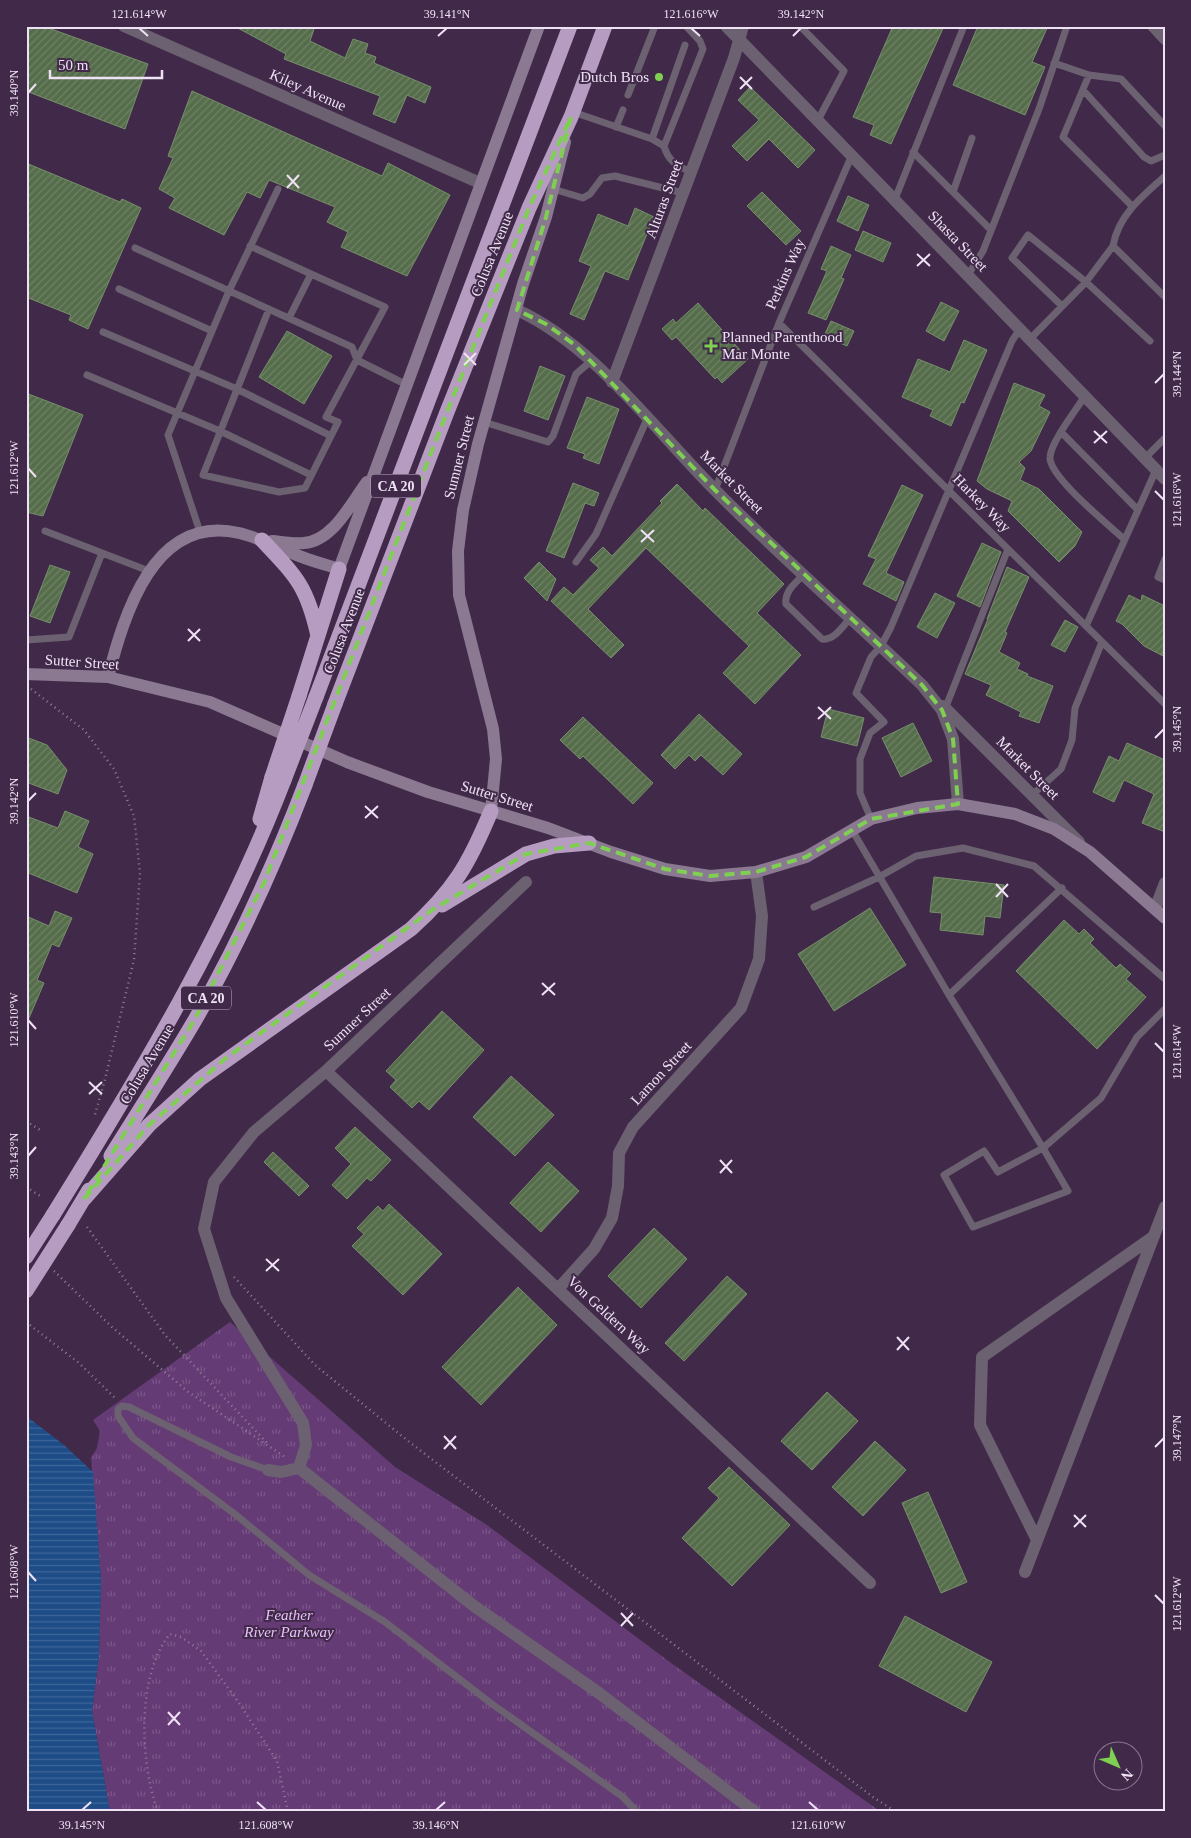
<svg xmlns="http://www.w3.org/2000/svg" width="1191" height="1838" viewBox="0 0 1191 1838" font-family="'Times New Roman',serif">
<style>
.park{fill:url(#park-tufts)}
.water{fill:url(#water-rules)}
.building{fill:url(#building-hatch);stroke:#768f6a}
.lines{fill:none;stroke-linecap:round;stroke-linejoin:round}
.path{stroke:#917e98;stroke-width:2.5;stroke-dasharray:1 4;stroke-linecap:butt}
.lane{stroke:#6c6170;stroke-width:7}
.street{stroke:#6c6170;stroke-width:12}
.secondary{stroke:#8a7991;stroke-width:12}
.highway{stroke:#b79cc2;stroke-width:15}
.highway-bridge{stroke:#b79cc2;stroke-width:15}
.marked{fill:none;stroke:#7fd052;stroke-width:4;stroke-dasharray:10 6;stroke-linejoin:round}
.ticks{fill:none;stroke:#efe2f5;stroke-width:2}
.poi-dot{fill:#7fd052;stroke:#412a49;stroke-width:2}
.labels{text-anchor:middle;stroke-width:4;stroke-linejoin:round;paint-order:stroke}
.shield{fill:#412a49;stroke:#bbabc1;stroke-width:1}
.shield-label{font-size:14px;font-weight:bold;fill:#efe2f5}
.poi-label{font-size:15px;fill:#efe2f5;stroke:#412a49;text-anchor:end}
.street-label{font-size:15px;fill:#efe2f5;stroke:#412a49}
.park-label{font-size:15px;font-style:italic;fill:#e7c1f7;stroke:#412a49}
.neatline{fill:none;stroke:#efe2f5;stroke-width:2}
.ticks-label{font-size:12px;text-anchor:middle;fill:#efe2f5}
</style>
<defs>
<pattern id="park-tufts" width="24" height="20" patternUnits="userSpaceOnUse" patternTransform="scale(1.25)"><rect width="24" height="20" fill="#653b75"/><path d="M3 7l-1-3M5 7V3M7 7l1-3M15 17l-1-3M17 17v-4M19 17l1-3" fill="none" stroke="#7b5789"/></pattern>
<pattern id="water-rules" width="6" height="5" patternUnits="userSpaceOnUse" patternTransform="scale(1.25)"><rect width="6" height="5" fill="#1d4c87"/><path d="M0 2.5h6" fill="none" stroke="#3e6699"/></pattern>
<pattern id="building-hatch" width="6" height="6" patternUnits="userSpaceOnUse" patternTransform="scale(1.25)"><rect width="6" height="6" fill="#556d4a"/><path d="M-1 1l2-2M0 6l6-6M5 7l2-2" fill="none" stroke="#6e8265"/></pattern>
</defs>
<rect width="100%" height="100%" fill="#412a49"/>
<path class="park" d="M 230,1322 L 395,1467 L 487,1525 L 671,1663 L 881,1812 L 110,1812 L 92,1711 L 99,1655 L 101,1580 L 91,1458 L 97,1448 L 100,1431 L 93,1420 Z"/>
<path class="water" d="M 26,1416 L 64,1445 L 93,1472 L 101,1580 L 99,1655 L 92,1711 L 110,1812 L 26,1812 Z"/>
<path class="building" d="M 26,26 L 43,26 L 148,64 L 125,129 L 26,91 Z
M 234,26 L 315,26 L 310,41 L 345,58 L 353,39 L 368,44 L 365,53 L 376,57 L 374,63 L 431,87 L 425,103 L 407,95 L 395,123 L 373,114 L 380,96 L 284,59 L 286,54 Z
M 893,26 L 944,26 L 891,144 L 870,135 L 874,125 L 853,117 Z
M 978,26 L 1048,26 L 1032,62 L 1045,67 L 1025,115 L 953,85 Z
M 750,87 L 815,150 L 798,168 L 769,139 L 747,161 L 732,146 L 759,120 L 738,100 Z
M 192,91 L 382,176 L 388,163 L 450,195 L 407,276 L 341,247 L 348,232 L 327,222 L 335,207 L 269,180 L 260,198 L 247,192 L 224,235 L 169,208 L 175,198 L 159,189 L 173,158 L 168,156 Z
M 26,163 L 120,202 L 122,199 L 141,208 L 88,329 L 69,320 L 71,315 L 26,297 Z
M 762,192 L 801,231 L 786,245 L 747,206 Z
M 848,196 L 869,205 L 858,231 L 837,221 Z
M 635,208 L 654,217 L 628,280 L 605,271 L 584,320 L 570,314 L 591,266 L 579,261 L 598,214 L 628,226 Z
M 863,231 L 891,243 L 883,262 L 855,250 Z
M 831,246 L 851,255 L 841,278 L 844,279 L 826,320 L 808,313 L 827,271 L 821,269 Z
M 941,302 L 959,311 L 944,341 L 926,331 Z
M 698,303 L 748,359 L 722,383 L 717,377 L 715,379 L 676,337 L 672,340 L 662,329 L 673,319 L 676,323 Z
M 831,321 L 854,331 L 847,346 L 824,336 Z
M 287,331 L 332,356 L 304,404 L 259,377 Z
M 964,340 L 987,350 L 964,403 L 961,402 L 951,426 L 930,416 L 933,410 L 902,397 L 918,359 L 950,372 Z
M 540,366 L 565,376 L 548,420 L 524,411 Z
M 1014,383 L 1045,395 L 1039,406 L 1050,412 L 1031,451 L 1019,462 L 1025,468 L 1020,480 L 1039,489 L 1082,532 L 1075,546 L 1059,562 L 1008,511 L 1012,501 L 987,489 L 977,481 Z
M 26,393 L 83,415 L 43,516 L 26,512 Z
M 587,397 L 619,409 L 599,464 L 583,458 L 585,454 L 567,448 Z
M 573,483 L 599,493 L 594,506 L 585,503 L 564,558 L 546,551 Z
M 677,484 L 703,511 L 705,508 L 784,584 L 757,613 L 801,655 L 755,704 L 723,673 L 749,646 L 646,548 L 588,609 L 624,645 L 611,658 L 551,601 L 564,587 L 573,595 L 599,568 L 590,560 L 603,547 L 612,556 L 662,503 L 660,501 Z
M 902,485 L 923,495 L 886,573 L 904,582 L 896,601 L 863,584 L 876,559 L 868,556 Z
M 982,543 L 1001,552 L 980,607 L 957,596 Z
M 539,562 L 556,579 L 547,601 L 524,578 Z
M 50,565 L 70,572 L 50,623 L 30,616 Z
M 1007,567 L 1029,577 L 1005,632 L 1007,633 L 999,652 L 1020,663 L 1017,669 L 1028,674 L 1027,676 L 1053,686 L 1039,723 L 1019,716 L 1021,712 L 986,695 L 991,685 L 965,674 L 988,619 L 987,619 Z
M 935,593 L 955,603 L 937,638 L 917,627 Z
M 1129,595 L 1141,601 L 1142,595 L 1165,606 L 1165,657 L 1144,646 L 1122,624 L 1116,621 Z
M 1065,620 L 1078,627 L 1065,652 L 1051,645 Z
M 828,709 L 864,718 L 857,746 L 821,737 Z
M 699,714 L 742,754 L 723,775 L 701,755 L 695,761 L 689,755 L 675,769 L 661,755 Z
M 583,717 L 653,783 L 633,804 L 583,756 L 580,759 L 560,740 Z
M 913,723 L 932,761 L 901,777 L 882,738 Z
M 26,737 L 47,745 L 67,770 L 58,794 L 26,782 Z
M 1127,743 L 1165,760 L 1165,832 L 1142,823 L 1154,794 L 1124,780 L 1114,802 L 1093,792 L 1109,756 L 1119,761 Z
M 65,811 L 89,821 L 78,847 L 93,854 L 77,893 L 26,872 L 26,816 L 58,828 Z
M 934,877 L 1004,885 L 1000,918 L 985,916 L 983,935 L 940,930 L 942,913 L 930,912 Z
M 870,908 L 906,965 L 834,1011 L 798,954 Z
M 55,911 L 72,918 L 59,947 L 52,944 L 37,980 L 44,983 L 26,1025 L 26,916 L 49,926 Z
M 1064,920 L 1079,934 L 1084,929 L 1094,939 L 1090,943 L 1116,968 L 1120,964 L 1131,974 L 1126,979 L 1146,997 L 1097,1049 L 1016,971 Z
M 442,1011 L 484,1050 L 429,1110 L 419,1101 L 412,1108 L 390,1087 L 396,1080 L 386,1071 Z
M 511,1076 L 554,1115 L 515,1156 L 473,1117 Z
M 355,1127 L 391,1160 L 371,1181 L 367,1178 L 347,1199 L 332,1185 L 351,1164 L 335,1148 Z
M 273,1152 L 309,1186 L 299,1196 L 264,1162 Z
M 548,1162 L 579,1191 L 541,1232 L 510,1203 Z
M 389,1204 L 442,1254 L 403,1295 L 352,1246 L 364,1234 L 357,1228 L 378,1206 L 383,1211 Z
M 654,1228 L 687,1259 L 641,1308 L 608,1276 Z
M 727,1276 L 747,1294 L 684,1361 L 665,1343 Z
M 518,1287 L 557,1325 L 481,1405 L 442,1367 Z
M 827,1392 L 858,1421 L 812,1470 L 781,1441 Z
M 875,1441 L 906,1470 L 863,1516 L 832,1487 Z
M 729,1467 L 790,1525 L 732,1586 L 682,1538 L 719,1498 L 708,1488 Z
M 928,1492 L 967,1582 L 941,1593 L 902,1503 Z
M 905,1616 L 992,1662 L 966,1712 L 879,1666 Z"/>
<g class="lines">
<path class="path" d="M 31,689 L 84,730 L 114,769 L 134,816 L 140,873 L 134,960 L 104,1083 L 94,1118
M 26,1121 L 40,1130
M 26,1187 L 42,1197
M 87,1227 L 165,1335 L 268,1444
M 54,1271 L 112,1327 L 187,1391 L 285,1457
M 234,1277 L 315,1365 L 408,1441 L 873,1797 L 896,1812
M 26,1322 L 79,1363 L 116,1399
M 158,1812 C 140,1763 136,1676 170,1634 L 181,1637 L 201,1651 L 239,1703 L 277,1761 L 288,1812"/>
<path class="lane" d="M 800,26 L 844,71 L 818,120
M 1054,63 L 1089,75
M 1083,90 L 1144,157 L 1151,161 L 1165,155
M 628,95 L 655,26
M 573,112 L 652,139 L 664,146 C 668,161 677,166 691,172
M 616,127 L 623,110
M 652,139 L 685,45
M 664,146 L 703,49 L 700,41 L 686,26
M 913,152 L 991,230
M 1164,177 C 1142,196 1118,216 1113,246 L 1165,297
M 553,189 L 583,198 L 590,194 L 602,178 L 615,176 L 683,193
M 953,192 L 972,138
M 895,199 L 964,26
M 1132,206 L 1063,137 L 1089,75 L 1121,79 L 1165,126
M 250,246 L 311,274
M 135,248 L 352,347 L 357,360 L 407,385
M 968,275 L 983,251 L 1039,109 L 1067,26
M 119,289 L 212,331
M 1062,306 L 1012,258 L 1028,235 L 1086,282 L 1150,341
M 269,309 L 203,475 L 279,492 L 305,488 L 338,422 L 326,417 L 385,307 L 311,274 L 289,318
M 779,323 L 1165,704
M 103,332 L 237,389 L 331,436
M 1030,339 L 1086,282 L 1113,246
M 87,375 L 220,431 L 311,475
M 1085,396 C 1076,410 1051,442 1050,457 C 1048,476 1109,525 1124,539
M 484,422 L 548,442 L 553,436 L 576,374 L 591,361
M 1062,433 L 1137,509
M 1145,458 L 1165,438
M 715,490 L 779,323 L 852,155
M 45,531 L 149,571
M 200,532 L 168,435 L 229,291 L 278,189
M 1165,559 L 1158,577 L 1165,580
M 576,562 L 596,534 L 647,419
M 804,574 C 796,583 784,591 786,604 L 822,639 C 834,641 843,626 851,617
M 1086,626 L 1156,470
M 26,640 L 69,637 L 102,553
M 945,709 L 1008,549
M 1032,795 L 1061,769 L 1072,740 L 1075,708 L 1102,642
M 871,819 L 860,793 L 860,759 L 870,733 L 884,722 L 856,693 L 871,657 L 881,646 L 891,627 L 1012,341 L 1020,329
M 852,830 L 949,995 L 1043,1148 L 1101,1098 L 1137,1037 L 1165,1009
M 814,907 L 879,877 L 916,856 L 963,848 L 1034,866 L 1165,979
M 949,995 L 1062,888
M 1043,1148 L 1068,1191 L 973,1227 L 944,1175 L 984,1151 L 998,1172 Z
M 268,1470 L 231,1457 L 129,1407 L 122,1406 L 118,1409 L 118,1416 L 133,1438 L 236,1515 L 309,1575 L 385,1622 L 492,1704 L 623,1797 L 637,1812"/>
<path class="street" d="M 124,26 L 480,183
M 726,26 L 1165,479
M 1153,26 L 1165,39
M 517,310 C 593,344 655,430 715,490 C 781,557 853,619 922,685 L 942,710 L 953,739 L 958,804
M 612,382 L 734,58 L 743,26
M 943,706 L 1079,842
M 1155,909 L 1165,883
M 326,1071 L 870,1583
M 558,1289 L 594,1249 L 612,1218 L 618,1186 L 619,1153 L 633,1127 L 741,1008 L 759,959 L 762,916 L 756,872
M 299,1468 L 306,1445 L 303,1423 L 226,1298 L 204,1229 L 214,1182 L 254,1132 L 326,1071 L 526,882
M 299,1468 L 474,1606 L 599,1693 L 755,1812
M 268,1470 L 281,1472 L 299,1468
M 1037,1540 L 980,1425 L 982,1357 L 1153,1237
M 1025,1572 L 1165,1207"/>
<path class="secondary" d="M 272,541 C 283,542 293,544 304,543 C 333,541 351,503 367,482
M 26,674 L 108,677 L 210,702 L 347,762 L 428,792 L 548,828 L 611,852 L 665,869 L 710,876 L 756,872 L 806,857 L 871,819 L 917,808 L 958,804 L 1015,814 L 1054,829 L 1090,852 L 1165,918
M 108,677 C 124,615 154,513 239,533 C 257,537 274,546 292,553 C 307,560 324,564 339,569 L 539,26
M 491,811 L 496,759 L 493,729 L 459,595 L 458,551 L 463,510 L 478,444 L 523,284 L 546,217 L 565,142"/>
<path class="highway" d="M 262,540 C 296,576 307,586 318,636
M 299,696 L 339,569
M 316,697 L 570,26
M 335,704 L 447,412 L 529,208 L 571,117 L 605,26
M 260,819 L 272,777
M 442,905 L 526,854 L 554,846 L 589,843
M 111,1156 C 139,1111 168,1066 195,1020 C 238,945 274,866 305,785
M 84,1199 L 149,1125 L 200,1079 L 411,929 C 454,890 469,864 491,811
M 53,1215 C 141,1073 224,936 284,780
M 68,1225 L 89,1190"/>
<path class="highway-bridge" d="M 272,777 L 299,696
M 284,780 L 316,697
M 305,785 L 335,704
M 26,1257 L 53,1215
M 26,1291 L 68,1225"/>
</g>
<path class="marked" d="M 571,117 L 546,217 L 517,310 L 546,324 L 575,345 L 715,490 L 922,685 L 942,710 L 953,739 L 958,804 L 871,819 L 806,857 L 756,872 L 710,876 L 665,869 L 589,843 L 526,854 L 432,910 L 226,1058 L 149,1125 L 84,1199 L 195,1019 L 264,883 L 447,412 L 529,208 Z"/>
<path class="ticks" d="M 139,28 L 148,36M 691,28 L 700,36M 438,36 L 447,28M 793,36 L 801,28M 740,77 L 752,89M 740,89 L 752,77M 28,93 L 36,84M 287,175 L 299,188M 287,188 L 299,175M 917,254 L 930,266M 917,266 L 930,254M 464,353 L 476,365M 464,365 L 476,353M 1155,383 L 1164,374M 1094,431 L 1107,443M 1094,443 L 1107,431M 28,468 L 36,477M 1155,491 L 1164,500M 641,530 L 654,542M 641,542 L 654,530M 188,629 L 200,641M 188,641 L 200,629M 818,707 L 831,719M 818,719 L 831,707M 1155,738 L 1164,729M 28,801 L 36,793M 365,806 L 378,818M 365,818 L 378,806M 996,884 L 1008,897M 996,897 L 1008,884M 542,983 L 555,995M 542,995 L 555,983M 28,1020 L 36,1029M 1155,1043 L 1164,1052M 89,1082 L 102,1094M 89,1094 L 102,1082M 28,1156 L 36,1147M 720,1160 L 732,1173M 720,1173 L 732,1160M 266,1259 L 279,1271M 266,1271 L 279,1259M 897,1337 L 909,1350M 897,1350 L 909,1337M 444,1436 L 456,1449M 1155,1447 L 1164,1438M 444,1449 L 456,1436M 1074,1515 L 1086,1527M 1074,1527 L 1086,1515M 28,1572 L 36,1581M 1155,1595 L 1164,1604M 621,1613 L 633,1626M 621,1626 L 633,1613M 168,1712 L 180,1725M 168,1725 L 180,1712M 257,1802 L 266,1810M 809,1802 L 818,1810M 82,1810 L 91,1802M 436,1810 L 445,1802"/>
<g class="poi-dot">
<circle cx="659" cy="77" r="5"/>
<path d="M708.5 338.5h5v5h5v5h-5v5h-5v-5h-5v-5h5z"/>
</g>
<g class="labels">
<g class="shield">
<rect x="371" y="474.5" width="50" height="23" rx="4"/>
<rect x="181" y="986.5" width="50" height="23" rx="4"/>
</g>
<g class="shield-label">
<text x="396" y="491">CA 20</text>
<text x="206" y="1003">CA 20</text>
</g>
<g class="poi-label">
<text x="649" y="82">Dutch Bros</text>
<text x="722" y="342" text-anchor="start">Planned Parenthood<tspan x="722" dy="17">Mar Monte</tspan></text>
</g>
<g class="street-label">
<text transform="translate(308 90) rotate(24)" y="5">Kiley Avenue</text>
<text transform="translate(664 199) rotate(-70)" y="5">Alturas Street</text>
<text transform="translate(958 241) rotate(46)" y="5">Shasta Street</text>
<text transform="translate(492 254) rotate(-68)" y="5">Colusa Avenue</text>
<text transform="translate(785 274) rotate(-66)" y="5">Perkins Way</text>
<text transform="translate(459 457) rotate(-76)" y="5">Sumner Street</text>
<text transform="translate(732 482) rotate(45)" y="5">Market Street</text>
<text transform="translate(982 503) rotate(45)" y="5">Harkey Way</text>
<text transform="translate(344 631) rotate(-69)" y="5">Colusa Avenue</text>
<text transform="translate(82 662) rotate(4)" y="5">Sutter Street</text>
<text transform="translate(1028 768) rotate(45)" y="5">Market Street</text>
<text transform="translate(497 796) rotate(17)" y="5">Sutter Street</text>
<text transform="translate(357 1019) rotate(-43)" y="5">Sumner Street</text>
<text transform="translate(147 1064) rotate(-59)" y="5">Colusa Avenue</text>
<text transform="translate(661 1073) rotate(-47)" y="5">Lamon Street</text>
<text transform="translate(609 1315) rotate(43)" y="5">Von Geldern Way</text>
</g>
<g class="park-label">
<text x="289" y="1620">Feather<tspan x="289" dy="17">River Parkway</tspan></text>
</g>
</g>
<rect width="1191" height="1838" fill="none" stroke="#412a49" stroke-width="55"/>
<g transform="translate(1118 1766) rotate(135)"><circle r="24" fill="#412a49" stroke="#87748e"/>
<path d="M0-4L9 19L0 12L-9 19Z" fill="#7fd052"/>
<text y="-8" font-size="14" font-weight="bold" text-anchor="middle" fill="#efe2f5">N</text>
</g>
<path d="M50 70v8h112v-8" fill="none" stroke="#efe2f5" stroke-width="2.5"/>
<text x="58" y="70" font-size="15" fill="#efe2f5" stroke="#412a49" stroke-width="4" paint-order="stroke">50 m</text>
<rect x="28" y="28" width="1136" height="1782" class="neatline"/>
<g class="ticks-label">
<text x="139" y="18">121.614°W</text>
<text x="447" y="18">39.141°N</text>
<text x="691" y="18">121.616°W</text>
<text x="801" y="18">39.142°N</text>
<text transform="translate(14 93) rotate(-90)" y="4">39.140°N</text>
<text transform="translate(1177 374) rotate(-90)" y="4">39.144°N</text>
<text transform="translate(14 468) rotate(-90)" y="4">121.612°W</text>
<text transform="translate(1177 500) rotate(-90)" y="4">121.616°W</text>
<text transform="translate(1177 729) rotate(-90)" y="4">39.145°N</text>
<text transform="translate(14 801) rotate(-90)" y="4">39.142°N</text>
<text transform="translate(14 1020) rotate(-90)" y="4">121.610°W</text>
<text transform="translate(1177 1052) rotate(-90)" y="4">121.614°W</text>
<text transform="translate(14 1156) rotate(-90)" y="4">39.143°N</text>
<text transform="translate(1177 1438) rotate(-90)" y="4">39.147°N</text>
<text transform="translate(14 1572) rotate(-90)" y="4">121.608°W</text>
<text transform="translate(1177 1604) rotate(-90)" y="4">121.612°W</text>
<text x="82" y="1829">39.145°N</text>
<text x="266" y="1829">121.608°W</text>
<text x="436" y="1829">39.146°N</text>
<text x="818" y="1829">121.610°W</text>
</g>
</svg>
